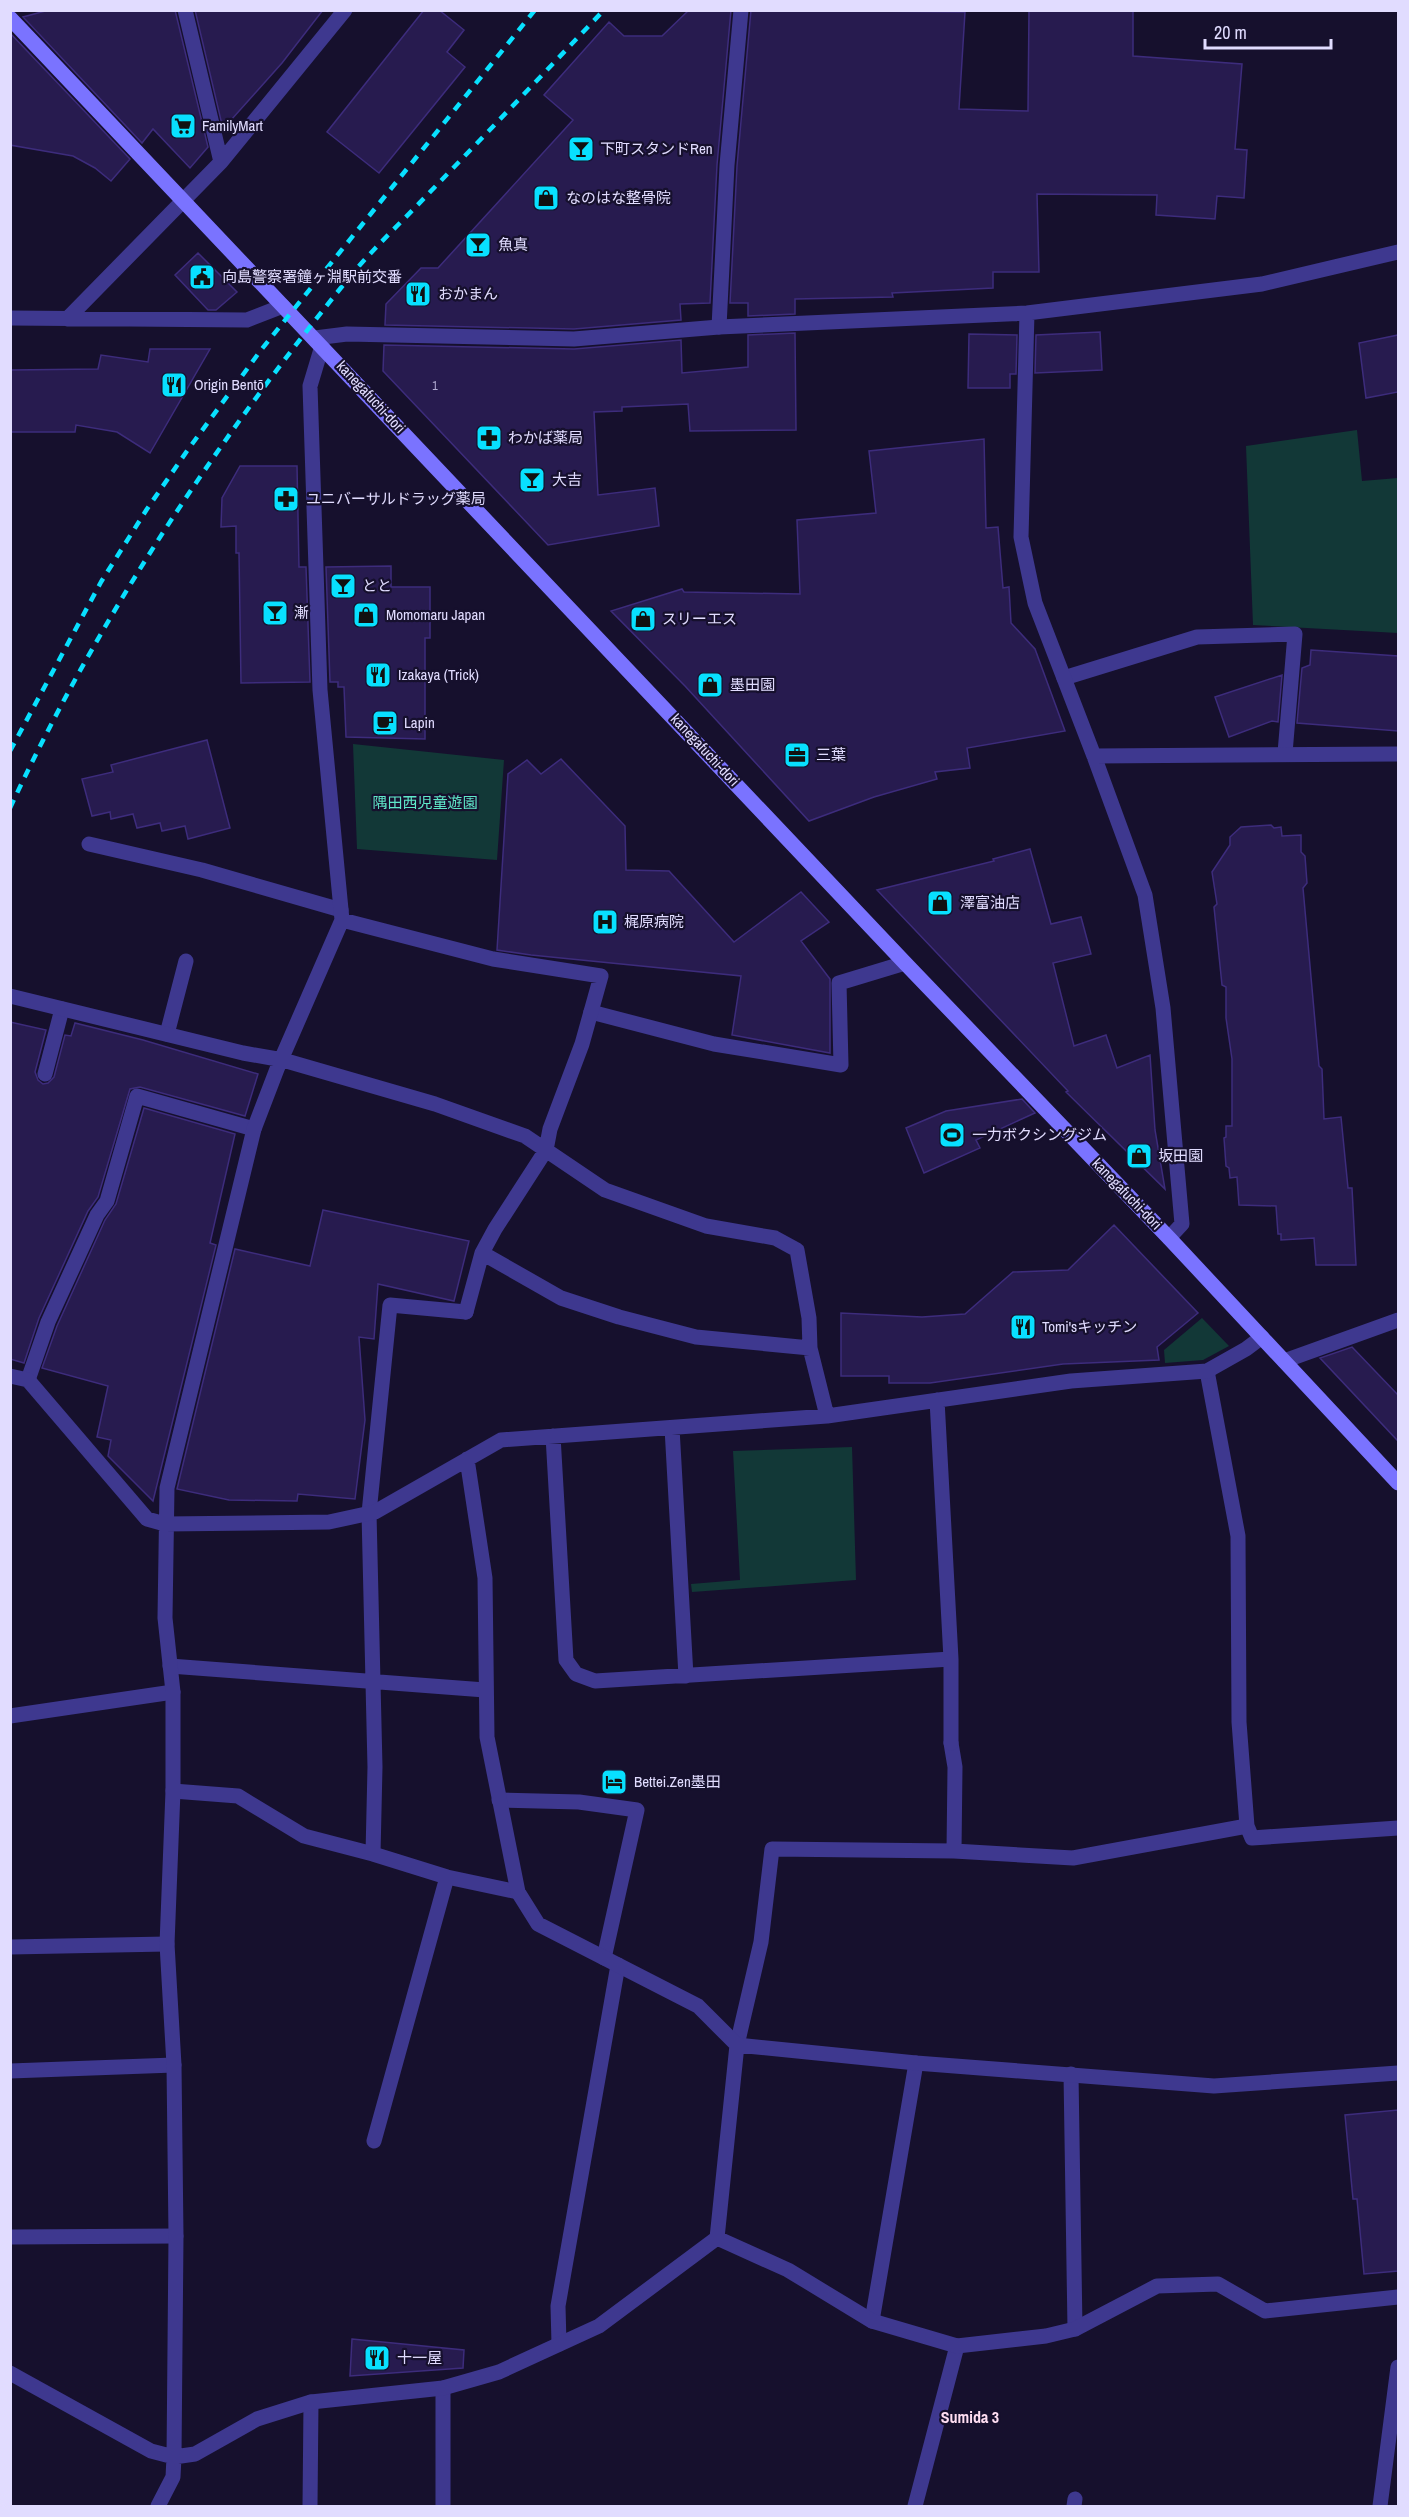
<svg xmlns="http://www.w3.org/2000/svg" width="1409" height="2517" viewBox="0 0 1409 2517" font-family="'Archivo Narrow','Noto Sans JP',sans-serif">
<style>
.green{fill:#123837}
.building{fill:#271b4f;stroke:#3d2c7c;stroke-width:1.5}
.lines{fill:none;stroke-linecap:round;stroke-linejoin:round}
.lane{stroke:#3e388f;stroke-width:15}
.street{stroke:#3e388f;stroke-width:15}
.secondary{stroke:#7a73ff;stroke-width:15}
.rail{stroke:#08e0ff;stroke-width:4.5;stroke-dasharray:9 8;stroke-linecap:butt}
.labels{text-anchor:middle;stroke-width:4.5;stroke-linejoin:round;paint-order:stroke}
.number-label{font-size:12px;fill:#b2acd3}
.poi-label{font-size:15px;fill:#e1dcff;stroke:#16102d;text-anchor:start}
.street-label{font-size:15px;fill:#e1dcff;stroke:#16102d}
.park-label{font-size:15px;fill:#5fe8c9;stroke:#16102d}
.neighbourhood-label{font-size:16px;font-weight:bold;fill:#ffdef2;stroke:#16102d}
</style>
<rect width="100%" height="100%" fill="#16102d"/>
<path class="green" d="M 1357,430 L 1362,481 L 1398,478 L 1398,633 L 1253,625 L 1246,446 Z
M 353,744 L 504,760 L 497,860 L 357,849 Z
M 1202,1318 L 1229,1346 L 1203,1360 L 1165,1363 L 1164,1350 Z
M 852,1447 L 856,1580 L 692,1592 L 691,1584 L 740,1580 L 733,1451 Z"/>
<path class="building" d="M 49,10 L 175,10 L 208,147 L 190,168 L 153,129 L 142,143 L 23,17 Z
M 195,10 L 323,10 L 282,63 L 223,129 Z
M 424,10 L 439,10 L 464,30 L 447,52 L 465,67 L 379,173 L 327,132 Z
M 689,10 L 731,10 L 717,165 L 710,303 L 680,304 L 681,320 L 574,329 L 385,325 L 386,304 L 421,268 L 438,268 L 573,120 L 544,95 L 609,22 L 624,36 L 662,36 Z
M 751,10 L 965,12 L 959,109 L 1028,111 L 1029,10 L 1133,10 L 1133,56 L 1242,64 L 1235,149 L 1247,150 L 1244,198 L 1217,196 L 1215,219 L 1156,215 L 1157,195 L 1037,194 L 1039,272 L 993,272 L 993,288 L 892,293 L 893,297 L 795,299 L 795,314 L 748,316 L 748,303 L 730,303 L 737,166 Z
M 10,33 L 130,159 L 111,181 L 95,168 L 73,156 L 10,145 Z
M 198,253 L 237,292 L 216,310 L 208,310 L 175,275 Z
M 1100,332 L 1102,370 L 1035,373 L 1036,335 Z
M 795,333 L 796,430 L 690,431 L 688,404 L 622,407 L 622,411 L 594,412 L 598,495 L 655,488 L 659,526 L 548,545 L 383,371 L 384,345 L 574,349 L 681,340 L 682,373 L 748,367 L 748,335 Z
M 969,334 L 1017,335 L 1016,374 L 1010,374 L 1010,388 L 968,388 Z
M 1398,335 L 1398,392 L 1366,398 L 1359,343 Z
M 150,349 L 210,349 L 150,453 L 117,432 L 76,425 L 75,432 L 10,432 L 10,370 L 98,369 L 101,355 L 148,362 Z
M 984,439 L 986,528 L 998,527 L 1003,588 L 1009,587 L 1011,623 L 1035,649 L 1065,731 L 967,748 L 970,768 L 935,772 L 937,779 L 874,797 L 809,821 L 685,686 L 611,611 L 682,589 L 684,592 L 800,594 L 797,520 L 876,513 L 869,451 Z
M 240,466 L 297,466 L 299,567 L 306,567 L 310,682 L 241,683 L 239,553 L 236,553 L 236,526 L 221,527 L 222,498 Z
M 391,566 L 391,587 L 430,587 L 430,638 L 425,638 L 425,739 L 346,737 L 344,687 L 338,687 L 338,682 L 330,682 L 326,567 Z
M 1311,650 L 1398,656 L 1398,731 L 1297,723 L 1302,668 L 1310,665 Z
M 1282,675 L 1278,722 L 1272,721 L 1229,737 L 1215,697 Z
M 207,740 L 230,828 L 188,839 L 185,826 L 162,831 L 160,823 L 137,828 L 133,814 L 111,819 L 110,812 L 92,816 L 82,779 L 113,772 L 111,765 Z
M 561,759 L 625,826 L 626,870 L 669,871 L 734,942 L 801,892 L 829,922 L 801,941 L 830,979 L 830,1053 L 732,1035 L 741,976 L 531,955 L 497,950 L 508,774 L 527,760 L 541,774 Z
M 1271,825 L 1274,828 L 1281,827 L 1282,836 L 1301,835 L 1301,852 L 1305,856 L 1307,883 L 1303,888 L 1319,1066 L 1322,1069 L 1324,1119 L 1341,1117 L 1348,1188 L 1352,1188 L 1356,1265 L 1316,1265 L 1314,1238 L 1281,1240 L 1281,1234 L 1278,1234 L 1276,1206 L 1239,1205 L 1237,1177 L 1230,1178 L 1229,1168 L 1226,1166 L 1224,1138 L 1226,1137 L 1226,1126 L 1232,1126 L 1232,1059 L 1226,1018 L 1226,987 L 1222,985 L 1214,907 L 1217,904 L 1212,872 L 1230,845 L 1230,837 L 1241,827 Z
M 1030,849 L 1051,924 L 1081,917 L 1091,954 L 1053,963 L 1074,1046 L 1106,1035 L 1117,1068 L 1150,1055 L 1155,1130 L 1165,1189 L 1066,1092 L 1068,1091 L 877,890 L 994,861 L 993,859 Z
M 10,1022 L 46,1030 L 35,1072 L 38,1080 L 43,1084 L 48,1083 L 54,1077 L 65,1035 L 71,1036 L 75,1023 L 143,1040 L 258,1074 L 245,1116 L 140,1087 L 130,1089 L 98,1197 L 88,1211 L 39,1318 L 24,1363 L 10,1359 Z
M 1022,1099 L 1035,1113 L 976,1140 L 980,1148 L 924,1173 L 906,1128 L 946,1111 Z
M 144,1108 L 235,1134 L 210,1243 L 216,1245 L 153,1501 L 108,1456 L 111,1440 L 97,1437 L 108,1386 L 42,1368 L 57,1326 L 105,1220 L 116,1204 Z
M 323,1210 L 469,1241 L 454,1301 L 378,1284 L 374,1339 L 359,1337 L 365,1420 L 355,1499 L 298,1494 L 297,1501 L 229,1500 L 177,1489 L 235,1249 L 310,1266 Z
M 1114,1225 L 1198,1313 L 1157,1347 L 1159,1360 L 1063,1364 L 930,1383 L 889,1383 L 889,1376 L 841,1376 L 841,1313 L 922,1317 L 965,1314 L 1013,1272 L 1068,1270 Z
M 1352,1347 L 1398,1395 L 1398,1441 L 1320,1358 Z
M 1398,2110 L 1398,2271 L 1364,2274 L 1357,2199 L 1353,2199 L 1345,2115 Z
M 352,2339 L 464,2350 L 463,2368 L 350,2376 Z"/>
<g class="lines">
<path class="lane" d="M 719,327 L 727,165 L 741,10
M 1064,678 L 1197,637 L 1295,634 L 1285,753
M 89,844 L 202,870 L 341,910
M 591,1012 L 714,1044 L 841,1065 L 839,983 L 905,963
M 167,1034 L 186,961
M 45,1074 L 62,1009
M 1207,1371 L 1238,1536 L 1239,1722 L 1247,1826
M 28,1380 L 48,1322 L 97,1215 L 107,1201 L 137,1096 L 254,1129
M 170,1666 L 485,1690
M 10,1716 L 173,1692
M 951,1743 L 955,1767 L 954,1851
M 173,1791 L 238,1796 L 304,1836 L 373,1854 L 447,1877 L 518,1892
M 499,1800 L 579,1802 L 637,1810 L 604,1958
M 373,1854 L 375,1767 L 369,1513 L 390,1305 L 466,1312
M 10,1947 L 167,1944
M 737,2045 L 761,1942 L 772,1849 L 954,1851 L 1073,1858 L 1247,1826 L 1252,1838 L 1398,1828
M 10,2071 L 174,2065
M 1071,2074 L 1075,2329
M 374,2141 L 447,1877
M 10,2237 L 176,2236
M 872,2321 L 916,2063
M 559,2344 L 558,2306 L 618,1965
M 310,2506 L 311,2402
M 443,2506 L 443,2388
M 915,2506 L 957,2346
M 1074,2506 L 1075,2499
M 1380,2506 L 1398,2367"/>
<path class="street" d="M 185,10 L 221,162
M 1027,313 L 1021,537 L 1035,603 L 1094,756 L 1145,895 L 1163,1008 L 1182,1224 L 1169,1238
M 10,318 L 247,320 L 283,306
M 67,319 L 221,162 L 345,10
M 315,338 L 347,334 L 574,339 L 719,327 L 1027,313 L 1262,284 L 1398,252
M 1094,756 L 1398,754
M 342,920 L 493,959 L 601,976 L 582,1044 L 550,1129 L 546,1150 L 495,1229 L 482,1253 L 466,1312
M 10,996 L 243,1053 L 283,1060 L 435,1104 L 525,1136 L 605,1190 L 706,1226 L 775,1238 L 797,1250 L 809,1318 L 810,1348 L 827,1416
M 482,1253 L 561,1298 L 619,1317 L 696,1337 L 810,1348
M 1284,1361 L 1398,1320
M 10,1376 L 28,1380 L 147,1519 L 165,1524 L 329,1522 L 375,1512 L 501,1440 L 827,1416 L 1071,1381 L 1207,1371 L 1246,1349 L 1262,1337
M 937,1400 L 951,1659 L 951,1743
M 672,1428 L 686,1676
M 553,1436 L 566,1660 L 576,1674 L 595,1681 L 951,1659
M 467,1459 L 485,1578 L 487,1737 L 518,1892 L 538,1924 L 698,2006 L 737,2045 L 717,2238
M 737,2045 L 916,2063 L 1214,2086 L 1398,2073
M 10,2373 L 151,2451 L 174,2457 L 195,2454 L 257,2419 L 311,2402 L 443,2388 L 499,2372 L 599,2326 L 717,2238 L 788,2270 L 872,2321 L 957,2346 L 1046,2336 L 1075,2329 L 1157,2286 L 1218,2284 L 1265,2311 L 1398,2297
M 158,2506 L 173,2477 L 174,2457 L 176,2236 L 174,2065 L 167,1944 L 173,1791 L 173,1692 L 165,1618 L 167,1488 L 254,1129 L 277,1069 L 342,920 L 320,690 L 310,386 L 322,346"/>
<path class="secondary" d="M 10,18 L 905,963 L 1169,1238 L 1398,1483"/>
<path class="rail" d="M 10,751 L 101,582 L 147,509 L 187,451 L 261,350 L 535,10
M 10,808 C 98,619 213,446 344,284 C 370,251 402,222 430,192 C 488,132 546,71 604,10"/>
</g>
<defs>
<g id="supermarket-square" transform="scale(1.35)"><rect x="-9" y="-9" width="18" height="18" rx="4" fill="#08e0ff" stroke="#16102d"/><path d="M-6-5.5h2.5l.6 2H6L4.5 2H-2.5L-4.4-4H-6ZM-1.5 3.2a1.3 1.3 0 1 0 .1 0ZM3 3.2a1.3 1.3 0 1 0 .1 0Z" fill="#111"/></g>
<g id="bar-square" transform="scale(1.35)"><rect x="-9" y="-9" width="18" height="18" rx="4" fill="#08e0ff" stroke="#16102d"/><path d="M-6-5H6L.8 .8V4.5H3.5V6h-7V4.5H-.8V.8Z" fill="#111"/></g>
<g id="shop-square" transform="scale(1.35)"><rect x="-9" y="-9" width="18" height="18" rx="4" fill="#08e0ff" stroke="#16102d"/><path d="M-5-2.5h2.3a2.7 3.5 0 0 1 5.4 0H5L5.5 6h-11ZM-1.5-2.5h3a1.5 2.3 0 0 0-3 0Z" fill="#111"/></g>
<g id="civic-square" transform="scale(1.35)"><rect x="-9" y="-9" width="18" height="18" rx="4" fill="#08e0ff" stroke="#16102d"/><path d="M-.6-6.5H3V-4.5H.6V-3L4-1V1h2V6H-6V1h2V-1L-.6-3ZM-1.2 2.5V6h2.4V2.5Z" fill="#111"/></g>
<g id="restaurant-square" transform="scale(1.35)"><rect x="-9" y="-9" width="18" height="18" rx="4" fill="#08e0ff" stroke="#16102d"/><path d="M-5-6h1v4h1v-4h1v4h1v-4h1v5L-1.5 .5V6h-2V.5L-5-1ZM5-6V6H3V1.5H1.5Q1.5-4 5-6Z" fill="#111"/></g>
<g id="pharmacy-square" transform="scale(1.35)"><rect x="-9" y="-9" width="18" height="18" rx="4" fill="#08e0ff" stroke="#16102d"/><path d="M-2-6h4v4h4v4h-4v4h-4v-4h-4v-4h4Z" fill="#111"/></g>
<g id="cafe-square" transform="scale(1.35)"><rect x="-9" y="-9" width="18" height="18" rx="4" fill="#08e0ff" stroke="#16102d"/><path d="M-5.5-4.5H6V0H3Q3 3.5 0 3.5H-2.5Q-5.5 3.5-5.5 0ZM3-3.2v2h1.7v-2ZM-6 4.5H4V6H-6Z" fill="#111"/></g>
<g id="office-square" transform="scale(1.35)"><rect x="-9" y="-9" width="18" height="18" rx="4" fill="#08e0ff" stroke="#16102d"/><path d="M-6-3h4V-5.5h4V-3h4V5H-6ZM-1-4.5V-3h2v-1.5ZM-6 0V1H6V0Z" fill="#111"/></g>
<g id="hospital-square" transform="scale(1.35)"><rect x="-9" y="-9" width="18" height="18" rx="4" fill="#08e0ff" stroke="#16102d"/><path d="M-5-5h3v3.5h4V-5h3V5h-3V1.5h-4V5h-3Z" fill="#111"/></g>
<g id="stadium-square" transform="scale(1.35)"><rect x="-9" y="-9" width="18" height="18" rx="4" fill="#08e0ff" stroke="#16102d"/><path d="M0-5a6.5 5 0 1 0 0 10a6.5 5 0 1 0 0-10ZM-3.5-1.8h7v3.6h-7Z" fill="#111"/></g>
<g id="hotel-square" transform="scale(1.35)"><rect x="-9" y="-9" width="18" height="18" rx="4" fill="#08e0ff" stroke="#16102d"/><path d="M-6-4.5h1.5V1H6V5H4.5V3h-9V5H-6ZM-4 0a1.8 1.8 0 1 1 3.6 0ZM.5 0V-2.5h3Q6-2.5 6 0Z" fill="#111"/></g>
</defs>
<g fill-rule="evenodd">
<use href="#supermarket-square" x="183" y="126"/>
<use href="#bar-square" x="581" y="149"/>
<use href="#shop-square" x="546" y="198"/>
<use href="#bar-square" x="478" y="245"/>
<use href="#civic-square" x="202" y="277"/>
<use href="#restaurant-square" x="418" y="294"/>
<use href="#restaurant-square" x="174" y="385"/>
<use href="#pharmacy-square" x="489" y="438"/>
<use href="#bar-square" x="532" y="480"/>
<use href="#pharmacy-square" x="286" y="499"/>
<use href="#bar-square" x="343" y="586"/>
<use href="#bar-square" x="275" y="613"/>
<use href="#shop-square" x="366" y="615"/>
<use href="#shop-square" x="643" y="619"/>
<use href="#restaurant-square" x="378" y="675"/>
<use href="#shop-square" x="710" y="685"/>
<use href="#cafe-square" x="385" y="723"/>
<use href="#office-square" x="797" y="755"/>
<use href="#shop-square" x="940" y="903"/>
<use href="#hospital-square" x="605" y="922"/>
<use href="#stadium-square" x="952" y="1135"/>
<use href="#shop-square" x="1139" y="1156"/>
<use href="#restaurant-square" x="1023" y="1327"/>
<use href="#hotel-square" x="614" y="1782"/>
<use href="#restaurant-square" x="377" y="2358"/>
</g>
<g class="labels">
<g class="number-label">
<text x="435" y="390">1</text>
</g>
<g class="poi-label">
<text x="202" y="131">FamilyMart</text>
<text x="600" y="154">下町スタンドRen</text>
<text x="566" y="203">なのはな整骨院</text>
<text x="498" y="250">魚真</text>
<text x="222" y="282">向島警察署鐘ヶ淵駅前交番</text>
<text x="438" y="299">おかまん</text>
<text x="194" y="390">Origin Bentō</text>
<text x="508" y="443">わかば薬局</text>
<text x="552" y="485">大吉</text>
<text x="306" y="504">ユニバーサルドラッグ薬局</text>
<text x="362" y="591">とと</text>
<text x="294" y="618">漸</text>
<text x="386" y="620">Momomaru Japan</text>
<text x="662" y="624">スリーエス</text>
<text x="398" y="680">Izakaya (Trick)</text>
<text x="730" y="690">墨田園</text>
<text x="404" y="728">Lapin</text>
<text x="816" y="760">三葉</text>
<text x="960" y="908">澤富油店</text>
<text x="624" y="927">梶原病院</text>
<text x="972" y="1140">一力ボクシングジム</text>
<text x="1158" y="1161">坂田園</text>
<text x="1042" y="1332">Tomi'sキッチン</text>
<text x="634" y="1787">Bettei.Zen墨田</text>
<text x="397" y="2363">十一屋</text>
</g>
<g class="street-label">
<text transform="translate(371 397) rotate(47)" y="5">kanegafuchi-dori</text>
<text transform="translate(705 750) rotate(47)" y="5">kanegafuchi-dori</text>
<text transform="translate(1127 1194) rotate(46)" y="5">kanegafuchi-dori</text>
</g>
<g class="park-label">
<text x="425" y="808">隅田西児童遊園</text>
</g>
<g class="neighbourhood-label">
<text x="970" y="2423">Sumida 3</text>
</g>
</g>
<rect width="1409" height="2517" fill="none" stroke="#e1dcff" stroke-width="24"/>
<path d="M1205 39v9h126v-9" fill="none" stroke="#e1dcff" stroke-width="3"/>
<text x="1214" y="39" font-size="18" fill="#e1dcff" stroke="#16102d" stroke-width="4.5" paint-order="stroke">20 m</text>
</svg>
